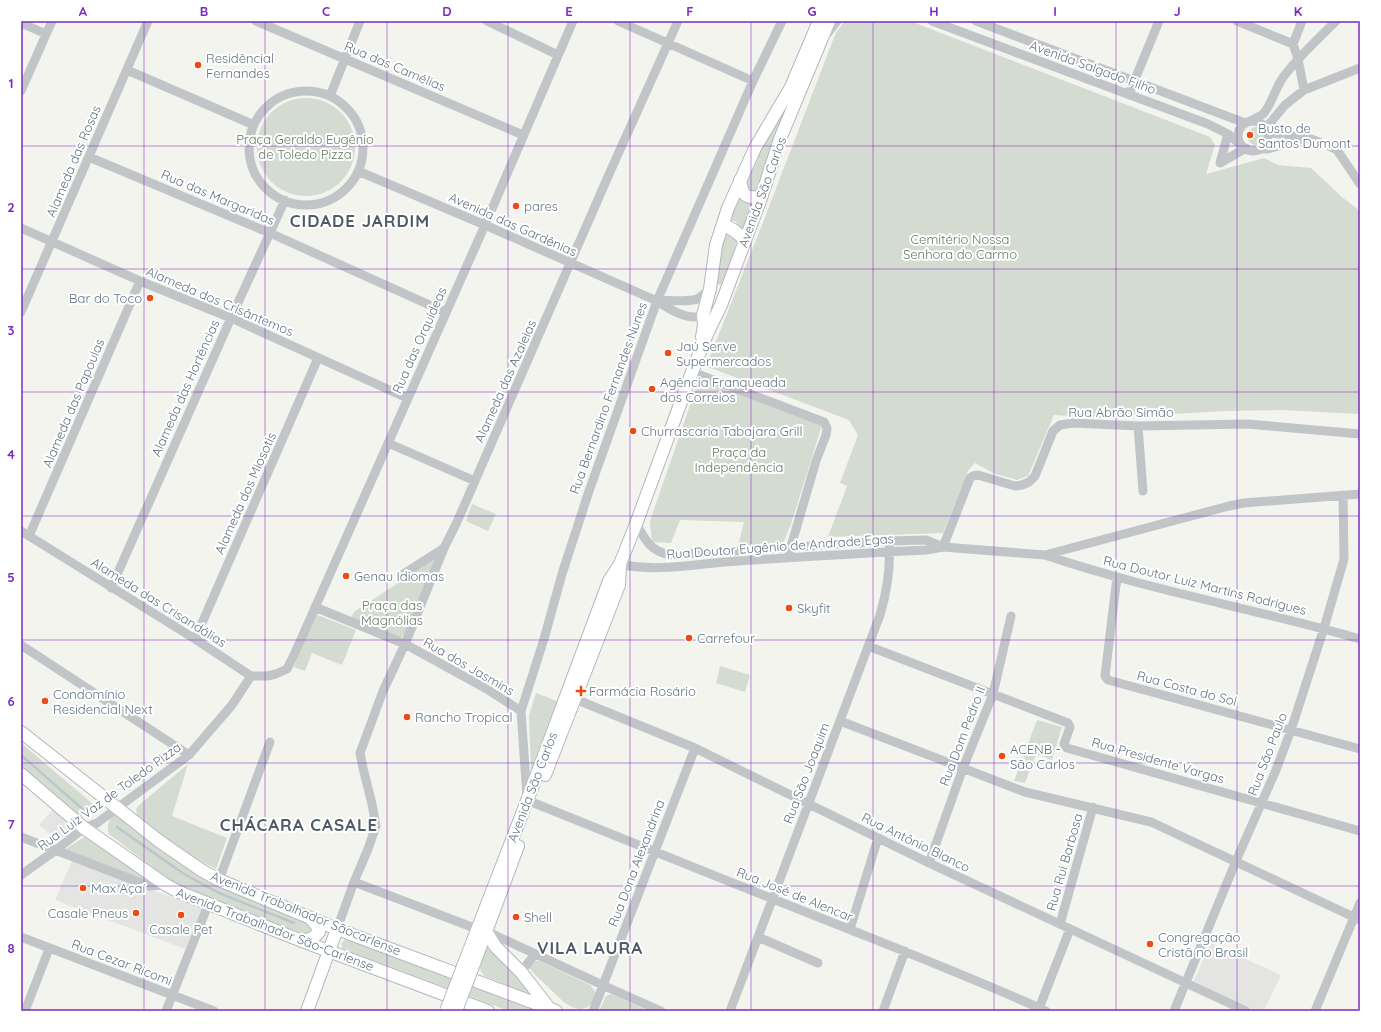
<svg xmlns="http://www.w3.org/2000/svg" width="1381" height="1032" viewBox="0 0 1381 1032" font-family="Quicksand,sans-serif">
<style>
.built{fill:#e4e5e3}
.green{fill:#d4dbd0}
.lines{fill:none;stroke-linecap:round;stroke-linejoin:round}
.stream{stroke:#bbc7cc;stroke-width:2.5}
.major-casing{stroke:#b4b8bc;stroke-width:14}
.minor{stroke:#c1c5c8;stroke-width:9}
.major{stroke:#fff;stroke-width:12}
.major-bridge-casing{stroke:#b4b8bc;stroke-width:14;stroke-linecap:butt}
.major-bridge{stroke:#fff;stroke-width:12}
.grid{fill:none;stroke:#7b2cbf;stroke-width:1;stroke-opacity:0.55}
.poi-dot{fill:#ed4a16;stroke:#fff;stroke-width:1.5}
.labels{text-anchor:middle;stroke-width:4;stroke-linejoin:round;paint-order:stroke}
.poi-label{font-size:13px;fill:#617382;stroke:#fff;text-anchor:start}
.street-label{font-size:13px;fill:#617382;stroke:#fff}
.park-label{font-size:13px;fill:#657960;stroke:#fff}
.district-label{font-size:17px;font-weight:bold;letter-spacing:1px;fill:#4f5c67;stroke:#fff}
.neatline{fill:none;stroke:#7b2cbf;stroke-width:1.5}
.grid-label{font-size:13px;text-anchor:middle;font-weight:bold;fill:#7b2cbf}
</style>
<rect width="100%" height="100%" fill="#f4f4ef"/>
<path class="built" d="M 55,807 L 75,823 L 59,842 L 39,825 Z
M 72,861 L 202,908 L 185,949 L 55,900 Z
M 1211,943 L 1281,975 L 1264,1011 L 1256,1011 L 1193,982 Z"/>
<path class="green" d="M 845,21 L 910,21 L 1210,137 L 1215,145 L 1206,174 L 1264,158 L 1278,165 L 1311,168 L 1342,197 L 1360,211 L 1360,414 L 1281,410 L 1227,411 L 1099,418 L 1054,415 L 1028,476 L 1017,480 L 993,473 L 975,463 L 969,469 L 943,533 L 828,537 L 847,486 L 840,483 L 858,435 L 849,420 L 708,367 L 707,364 L 762,225 L 833,40 L 837,31 Z
M 802,72 L 756,193 L 750,193 L 745,186 L 758,159 L 756,158 Z
M257 147a49 49 0 1 1 98 0a49 49 0 1 1-98 0Z
M1247 136a9 9 0 1 1 18 0a9 9 0 1 1-18 0Z
M 739,194 L 743,201 L 747,203 L 755,202 L 745,227 L 742,228 L 735,221 L 731,221 L 730,219 Z
M 731,233 L 737,240 L 725,284 L 715,285 L 724,235 Z
M 699,379 L 822,425 L 791,524 L 784,541 L 779,546 L 738,546 L 744,522 L 680,520 L 671,543 L 652,542 L 650,521 Z
M 472,504 L 496,514 L 488,531 L 466,521 Z
M 433,560 L 434,562 L 406,634 L 401,637 L 397,637 L 353,619 L 351,617 L 354,612 Z
M 315,614 L 356,630 L 342,665 L 312,653 L 305,671 L 294,667 Z
M 720,666 L 750,675 L 745,692 L 716,683 Z
M 536,693 L 557,701 L 531,770 L 529,716 Z
M 1037,720 L 1062,727 L 1052,760 L 1036,754 L 1025,783 L 1014,781 Z
M 21,743 L 93,804 L 94,806 L 79,818 L 21,769 Z
M 188,764 L 172,816 L 227,838 L 216,869 C 186,855 162,836 137,815 L 136,809 L 138,806 Z
M 116,813 L 158,846 L 309,922 L 312,929 L 309,932 L 305,934 L 210,901 L 173,883 L 109,834 C 106,824 109,819 116,813 Z
M 89,834 L 148,879 L 142,882 L 61,852 Z
M 344,940 L 348,940 L 540,1011 L 509,1011 L 343,949 L 341,944 Z
M 486,947 L 491,950 L 534,990 L 533,996 L 484,976 C 476,967 482,958 486,947 Z
M 536,961 L 539,961 L 590,985 L 595,991 C 595,996 593,1002 590,1005 C 575,1018 558,996 548,987 C 542,981 535,975 530,969 L 529,966 Z
M 611,994 L 649,1011 L 599,1011 L 606,996 Z"/>
<g class="lines">
<path class="stream" d="M 21,755 L 87,813
M 117,827 L 184,874 L 219,893 L 294,923"/>
<g class="major-casing">
<path id="major" d="M 740,180 C 743,197 744,197 761,198
M 722,227 L 724,226 C 734,228 738,234 745,240
M 702,337 L 704,325 L 703,315 L 710,289 L 716,245 L 728,208 L 755,148 L 791,87 L 819,21
M 21,732 L 159,841 L 201,870 L 219,880 L 337,929 L 556,1011
M 21,774 L 84,828 L 166,885 L 179,892 L 302,941 L 488,1011
M 545,775 L 619,585 L 620,565
M 486,931 L 495,946 L 521,972 L 549,1008
M 302,941 L 313,938 L 319,932 L 317,926 L 310,918
M 467,956 L 527,801 L 609,581 L 620,564 L 636,524 L 692,372 L 707,334 L 721,305 L 761,198 L 780,139 L 829,21
M 475,961 L 518,846
M 307,1011 L 337,929"/>
</g>
<path class="minor" d="M 256,21 L 523,135
M 487,21 L 558,55
M 618,21 L 753,81
M 932,21 L 1208,124 L 1228,134 L 1241,145
M 976,21 L 1245,123
M 1237,21 L 1293,44 L 1298,59 L 1304,90
M 21,23 L 46,34
M 827,34 L 837,21
M 1293,44 L 1302,21
M 127,70 L 254,125
M 21,91 L 52,21
M249 148a57 57 0 1 1 114 0a57 57 0 1 1-114 0Z
M 1129,94 L 1159,21
M 330,96 L 360,21
M 1250,121 C 1254,119 1259,117 1263,114 C 1271,106 1276,86 1284,76 C 1299,56 1318,39 1336,21
M1238 136a15 15 0 1 1 30 0a15 15 0 1 1-30 0Z
M 1266,128 L 1285,105 L 1304,90 L 1360,68
M 1268,132 L 1311,139 L 1329,146 L 1337,150 L 1360,184
M 1261,149 L 1268,149 L 1302,139
M 89,157 L 270,233 L 445,312
M 1220,163 L 1228,134
M 1220,163 L 1246,148
M 358,171 L 485,225 L 657,301 C 669,309 689,322 703,315
M 21,228 L 140,281 L 231,318 L 407,398
M 657,301 C 668,299 687,303 697,299 C 701,297 706,292 710,289
M 21,312 L 148,21
M 692,372 L 824,422 L 827,428 L 826,435 L 816,461 L 789,553
M 1138,426 L 1143,491
M 388,443 L 475,481
M 636,524 C 646,540 649,550 669,555 L 889,541 L 926,540 L 943,547
M 21,531 L 195,639 L 251,676 L 267,676 L 276,674 L 287,669 L 294,655 L 485,225 L 573,21
M 29,536 L 140,281
M 943,547 L 970,478 L 973,476 L 978,475 L 1015,486 L 1022,485 L 1029,482 L 1035,476 L 1053,431 L 1060,425 L 1073,423 L 1138,426 L 1248,424 L 1360,434
M 1045,555 C 1148,590 1256,609 1360,639
M 620,564 C 658,573 700,563 738,561 C 801,557 863,553 926,550 L 943,547 L 1045,555 L 1229,506 L 1244,503 L 1360,494
M 402,575 L 444,548
M 1117,577 L 1105,676 L 1108,680 L 1360,749
M 111,588 L 231,318 L 285,200
M 315,607 L 405,644 L 485,688 L 521,711
M 195,639 L 318,358
M 21,645 L 189,755
M 868,646 L 1068,723 L 1070,727 L 1064,744 L 1067,748 L 1360,831
M 575,699 L 695,748 L 929,863 L 1246,1011
M 840,721 L 1025,792 L 1151,822 L 1360,920
M 527,797 L 521,711 L 544,639 L 562,574 L 589,491 L 657,301 L 753,81 L 782,21
M 534,803 C 640,846 745,888 851,930 C 916,956 982,982 1046,1011
M 21,837 L 149,886 L 166,885
M 929,863 L 963,768 L 993,694 L 1011,616
M 21,875 L 56,850 L 84,828 L 97,823 L 189,755 L 232,705 L 251,676
M 219,880 L 270,742
M 354,882 L 477,929
M 1060,924 L 1093,807
M 337,929 L 354,882 L 368,849 L 376,826 L 372,804 L 363,768 L 360,753 L 383,691 L 405,644 L 444,548 L 457,522 L 610,172 L 678,21
M 850,929 L 878,838
M 486,931 L 609,988 L 661,1011
M 21,937 L 214,1011
M 758,937 L 818,963
M 521,972 L 535,954
M 25,1011 L 49,949
M 166,1011 L 208,905
M 593,1011 L 695,748
M 730,1011 L 880,615 C 887,591 891,566 889,541
M 883,1011 L 905,951
M 1038,1011 L 1070,929
M 1174,1011 L 1236,861 L 1276,770 L 1291,730 L 1324,628 L 1344,559 L 1343,495
M 1315,1011 L 1360,903"/>
<use href="#major" class="major"/>
<g class="major-bridge-casing">
<path id="major-bridge" d="M 446,1011 L 467,956
M 456,1011 L 475,961"/>
</g>
<use href="#major-bridge" class="major-bridge"/>
</g>
<path class="grid" d="M 144,21 L 144,1011M 265,21 L 265,1011M 387,21 L 387,1011M 508,21 L 508,1011M 630,21 L 630,1011M 751,21 L 751,1011M 873,21 L 873,1011M 994,21 L 994,1011M 1116,21 L 1116,1011M 1237,21 L 1237,1011M 21,146 L 1360,146M 21,269 L 1360,269M 21,392 L 1360,392M 21,516 L 1360,516M 21,640 L 1360,640M 21,763 L 1360,763M 21,886 L 1360,886"/>
<g class="poi-dot">
<circle cx="198" cy="65" r="4"/>
<circle cx="1250" cy="135" r="4"/>
<circle cx="516" cy="206" r="4"/>
<circle cx="150" cy="298" r="4"/>
<circle cx="668" cy="353" r="4"/>
<circle cx="652" cy="389" r="4"/>
<circle cx="633" cy="431" r="4"/>
<circle cx="346" cy="576" r="4"/>
<circle cx="789" cy="608" r="4"/>
<circle cx="689" cy="638" r="4"/>
<path d="M579 685h4v4h4v4h-4v4h-4v-4h-4v-4h4z"/>
<circle cx="45" cy="701" r="4"/>
<circle cx="407" cy="717" r="4"/>
<circle cx="1002" cy="756" r="4"/>
<circle cx="83" cy="888" r="4"/>
<circle cx="136" cy="913" r="4"/>
<circle cx="181" cy="915" r="4"/>
<circle cx="516" cy="917" r="4"/>
<circle cx="1150" cy="944" r="4"/>
</g>
<g class="labels">
<g class="poi-label">
<text x="206" y="63">Residêncial<tspan x="206" dy="15">Fernandes</tspan></text>
<text x="1258" y="133">Busto de<tspan x="1258" dy="15">Santos Dumont</tspan></text>
<text x="524" y="211">pares</text>
<text x="142" y="303" text-anchor="end">Bar do Toco</text>
<text x="676" y="351">Jaú Serve<tspan x="676" dy="15">Supermercados</tspan></text>
<text x="660" y="387">Agência Franqueada<tspan x="660" dy="15">dos Correios</tspan></text>
<text x="641" y="436">Churrascaria Tabajara Grill</text>
<text x="354" y="581">Genau Idiomas</text>
<text x="797" y="613">Skyfit</text>
<text x="697" y="643">Carrefour</text>
<text x="589" y="696">Farmácia Rosário</text>
<text x="53" y="699">Condomínio<tspan x="53" dy="15">Residencial Next</tspan></text>
<text x="415" y="722">Rancho Tropical</text>
<text x="1010" y="754">ACENB -<tspan x="1010" dy="15">São Carlos</tspan></text>
<text x="91" y="893">Max Açaí</text>
<text x="128" y="918" text-anchor="end">Casale Pneus</text>
<text x="524" y="922">Shell</text>
<text x="181" y="934" text-anchor="middle">Casale Pet</text>
<text x="1158" y="942">Congregação<tspan x="1158" dy="15">Cristã no Brasil</tspan></text>
</g>
<g class="street-label">
<text transform="translate(395 66) rotate(23)" y="5">Rua das Camélias</text>
<text transform="translate(1093 67) rotate(20)" y="5">Avenida Salgado Filho</text>
<text transform="translate(73 161) rotate(-67)" y="5">Alameda das Rosas</text>
<text transform="translate(762 192) rotate(-70)" y="5">Avenida São Carlos</text>
<text transform="translate(218 197) rotate(23)" y="5">Rua das Margaridas</text>
<text transform="translate(513 224) rotate(24)" y="5">Avenida das Gardênias</text>
<text transform="translate(220 301) rotate(23)" y="5">Alameda dos Crisântemos</text>
<text transform="translate(419 340) rotate(-66)" y="5">Rua das Orquídeas</text>
<text transform="translate(505 381) rotate(-66)" y="5">Alameda das Azaleias</text>
<text transform="translate(185 388) rotate(-66)" y="5">Alameda das Hortências</text>
<text transform="translate(608 398) rotate(-70)" y="5">Rua Bernardino Fernandes Nunes</text>
<text transform="translate(73 403) rotate(-67)" y="5">Alameda das Papoulas</text>
<text x="1121" y="417">Rua Abrão Simão</text>
<text transform="translate(245 493) rotate(-66)" y="5">Alameda dos Miosotis</text>
<text transform="translate(780 546) rotate(-4)" y="5">Rua Doutor Eugênio de Andrade Egas</text>
<text transform="translate(1205 585) rotate(14)" y="5">Rua Doutor Luiz Martins Rodrigues</text>
<text transform="translate(159 602) rotate(32)" y="5">Alameda das Crisandálias</text>
<text transform="translate(469 666) rotate(30)" y="5">Rua dos Jasmins</text>
<text transform="translate(1187 688) rotate(15)" y="5">Rua Costa do Sol</text>
<text transform="translate(962 736) rotate(-69)" y="5">Rua Dom Pedro II</text>
<text transform="translate(1267 754) rotate(-69)" y="5">Rua São Paulo</text>
<text transform="translate(1158 760) rotate(16)" y="5">Rua Presidente Vargas</text>
<text transform="translate(806 773) rotate(-69)" y="5">Rua São Joaquim</text>
<text transform="translate(532 787) rotate(-69)" y="5">Avenida São Carlos</text>
<text transform="translate(109 796) rotate(-36)" y="5">Rua Luiz Vaz de Toledo Pizza</text>
<text transform="translate(916 842) rotate(26)" y="5">Rua Antônio Blanco</text>
<text transform="translate(1064 862) rotate(-74)" y="5">Rua Rui Barbosa</text>
<text transform="translate(636 863) rotate(-69)" y="5">Rua Dona Alexandrina</text>
<text transform="translate(795 894) rotate(22)" y="5">Rua José de Alencar</text>
<text transform="translate(306 913) rotate(22)" y="5">Avenida Trabalhador Sãocarlense</text>
<text transform="translate(275 929) rotate(21)" y="5">Avenida Trabalhador São-Carlense</text>
<text transform="translate(122 962) rotate(21)" y="5">Rua Cezar Ricomi</text>
</g>
<g class="park-label">
<text x="305" y="144">Praça Geraldo Eugênio<tspan x="305" dy="15">de Toledo Pizza</tspan></text>
<text x="960" y="244">Cemitério Nossa<tspan x="960" dy="15">Senhora do Carmo</tspan></text>
<text x="739" y="457">Praça da<tspan x="739" dy="15">Independência</tspan></text>
<text x="392" y="610">Praça das<tspan x="392" dy="15">Magnólias</tspan></text>
</g>
<g class="district-label">
<text x="360" y="227">CIDADE JARDIM</text>
<text x="299" y="831">CHÁCARA CASALE</text>
<text x="590" y="954">VILA LAURA</text>
</g>
</g>
<rect width="1381" height="1032" fill="none" stroke="#ffffff" stroke-width="44"/>
<rect x="22" y="22" width="1337" height="988" class="neatline"/>
<g class="grid-label">
<text x="83" y="16">A</text>
<text x="204" y="16">B</text>
<text x="326" y="16">C</text>
<text x="447" y="16">D</text>
<text x="569" y="16">E</text>
<text x="690" y="16">F</text>
<text x="812" y="16">G</text>
<text x="934" y="16">H</text>
<text x="1055" y="16">I</text>
<text x="1177" y="16">J</text>
<text x="1298" y="16">K</text>
<text x="11" y="88">1</text>
<text x="11" y="212">2</text>
<text x="11" y="335">3</text>
<text x="11" y="459">4</text>
<text x="11" y="582">5</text>
<text x="11" y="706">6</text>
<text x="11" y="829">7</text>
<text x="11" y="953">8</text>
</g>
</svg>
